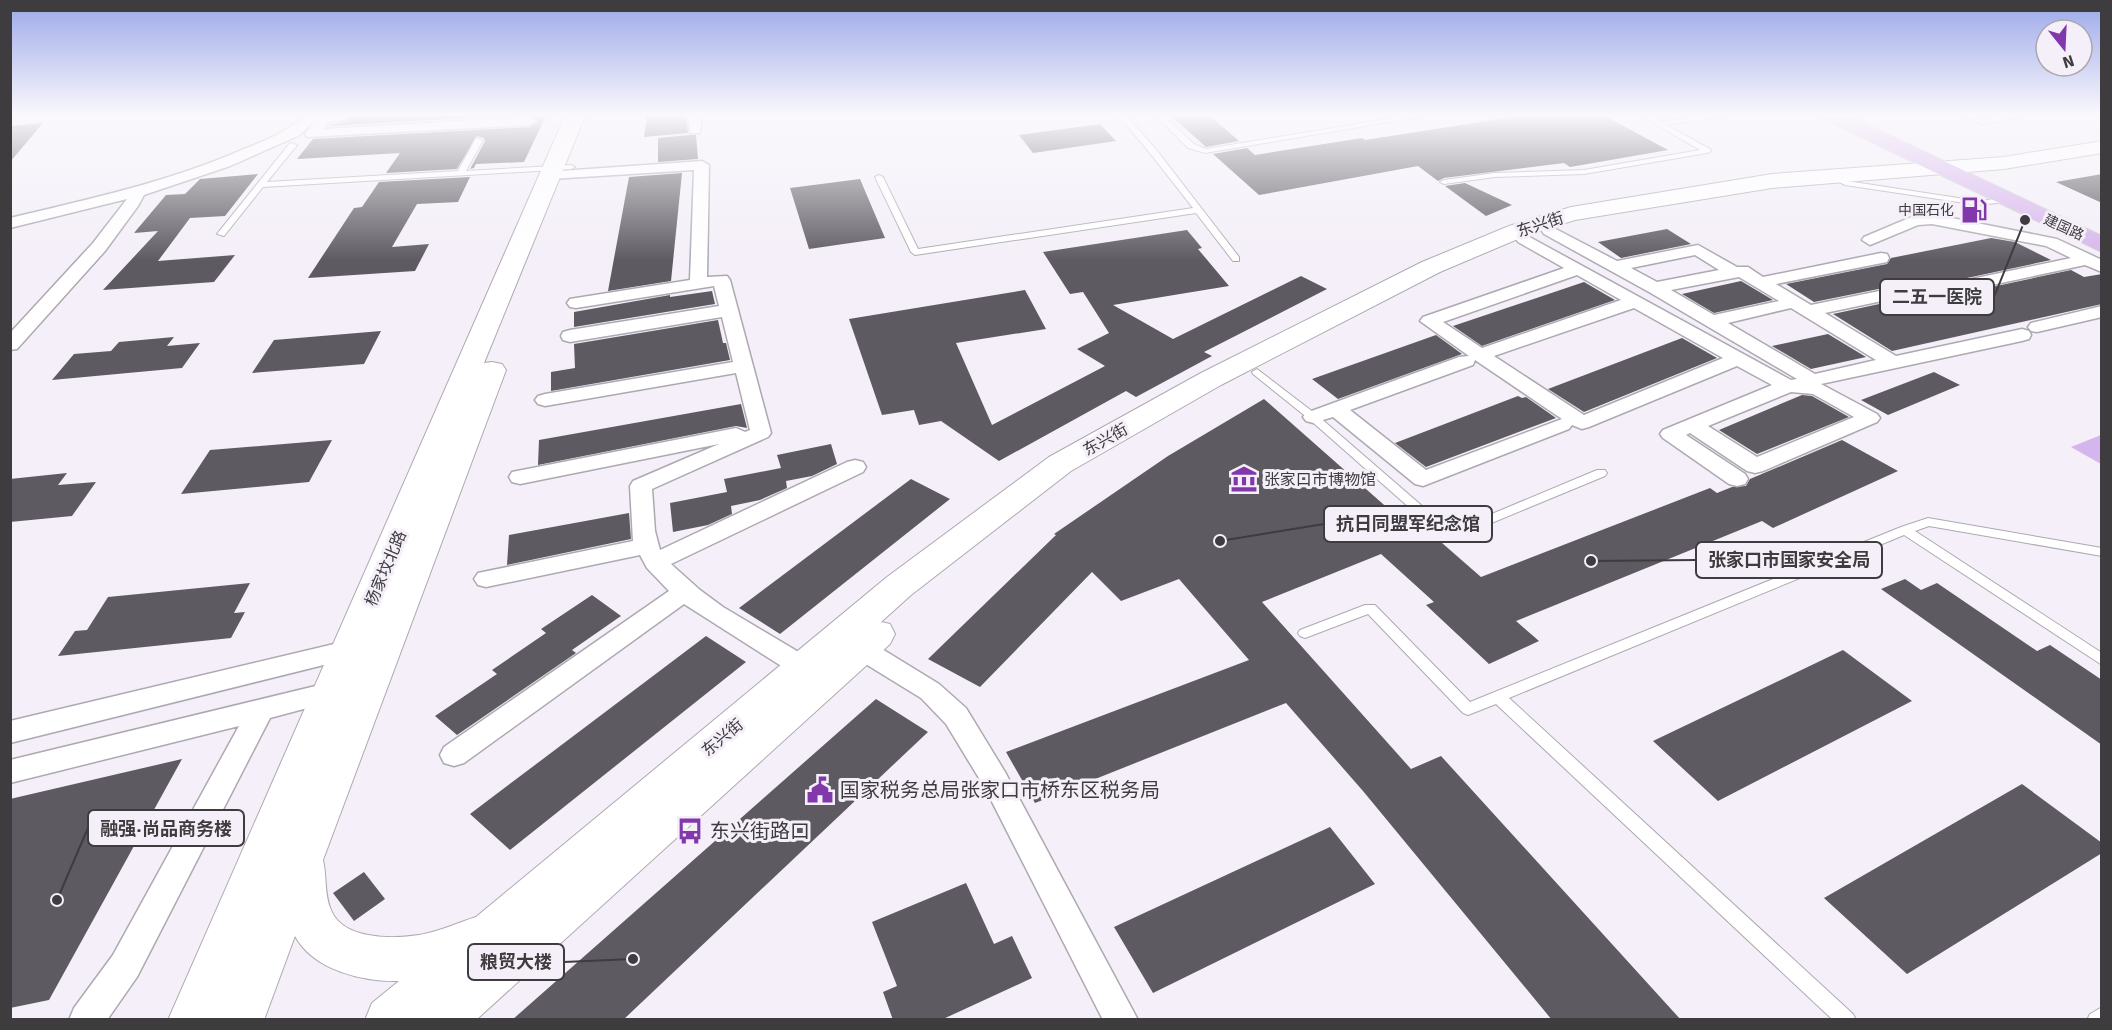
<svg xmlns="http://www.w3.org/2000/svg" width="2112" height="1030" viewBox="0 0 2112 1030" font-family="Signika,'Noto Sans SC',sans-serif">
<style>
.green{fill:#d5b5ed}
.building{fill:#5e5a62}
.lines{fill:none;stroke-linecap:round;stroke-linejoin:round}
.lane-casing{stroke:#aea9b1;stroke-width:2}
.street-casing{stroke:#aea9b1;stroke-width:3}
.secondary-casing{stroke:#aea9b1;stroke-width:2}
.primary-casing{stroke:#d1d0d1;stroke-width:2}
.lane{fill:#fff;fill-rule:evenodd}
.street{fill:#fff;fill-rule:evenodd}
.secondary{fill:#fff;fill-rule:evenodd}
.primary{fill:#d6b5ec;fill-rule:evenodd}
.labels{text-anchor:middle;stroke-width:6;stroke-linejoin:round;paint-order:stroke}
.far-poi-label{font-size:14px;fill:#3e3c3f;stroke:#f4eff8;text-anchor:end}
.far-street-label{font-size:14px;fill:#3e3c3f;stroke:#f4eff8}
.street-label{font-size:16px;fill:#3e3c3f;stroke:#f4eff8}
.poi-label{font-size:16px;fill:#3e3c3f;stroke:#f4eff8;text-anchor:start}
.near-poi-label{font-size:20px;fill:#3e3c3f;stroke:#f4eff8;text-anchor:start}
.leader{fill:none;stroke:#3e3c3f;stroke-width:2}
.callout-dot{fill:#3e3c3f;stroke:#f4eff8;stroke-width:2}
.callout{fill:#f4eff8;stroke:#3e3c3f;stroke-width:2}
.callout-label{font-size:18px;text-anchor:middle;font-weight:bold;fill:#3e3c3f}
</style>
<rect width="100%" height="100%" fill="#f4eff8"/>
<path class="green" d="M 2101,435 L 2101,464 L 2071,447 Z"/>
<path class="building" d="M 350,116 L 501,116 L 328,126 L 346,121 Z
M 532,116 L 546,116 L 524,162 L 476,164 L 474,168 L 470,169 L 485,141 L 484,138 L 477,136 L 457,169 L 386,173 L 400,153 L 297,159 L 313,139 L 529,127 L 538,122 Z
M 647,116 L 686,116 L 688,133 L 644,137 Z
M 1171,116 L 1210,116 L 1239,141 L 1206,147 Z
M 1519,116 L 1605,116 L 1668,150 L 1570,167 L 1564,163 L 1444,178 L 1438,181 L 1418,166 L 1259,195 L 1213,154 L 1247,148 L 1255,155 L 1362,138 L 1365,140 Z
M 43,123 L 10,162 L 10,126 Z
M 1100,124 L 1116,141 L 1033,153 L 1019,135 Z
M 689,135 L 696,135 L 698,159 L 658,162 L 658,138 Z
M 682,173 L 671,281 L 608,291 L 629,177 Z
M 258,174 L 225,216 L 190,218 L 158,261 L 235,255 L 214,282 L 103,290 L 158,231 L 134,233 L 166,195 L 185,194 L 200,179 Z
M 2102,174 L 2102,203 L 2056,182 Z
M 470,177 L 458,202 L 417,204 L 392,247 L 429,244 L 415,271 L 308,278 L 354,208 L 362,207 L 379,182 Z
M 860,179 L 885,238 L 809,249 L 790,188 Z
M 1465,183 L 1512,205 L 1486,216 L 1445,186 Z
M 1667,229 L 1691,244 L 1621,258 L 1598,242 Z
M 1187,230 L 1202,248 L 1198,249 L 1229,286 L 1113,305 L 1173,339 L 1301,276 L 1327,289 L 1204,352 L 1212,356 L 1136,397 L 1126,391 L 999,461 L 941,421 L 919,425 L 914,410 L 882,415 L 849,319 L 1025,290 L 1046,329 L 956,343 L 992,425 L 1105,366 L 1077,349 L 1109,333 L 1083,292 L 1070,294 L 1043,252 Z
M 1991,238 L 2015,242 L 2051,260 L 1967,278 L 1962,284 L 1967,290 L 1973,291 L 2071,270 L 2084,277 L 2102,274 L 2102,304 L 1892,351 L 1833,314 L 1939,291 L 1944,285 L 1941,280 L 1933,278 L 1814,302 L 1786,284 L 1887,264 L 1891,258 Z
M 1741,281 L 1773,300 L 1714,313 L 1682,294 Z
M 1584,282 L 1615,300 L 1482,346 L 1453,326 Z
M 712,291 L 715,304 L 574,327 L 574,312 L 670,295 L 670,297 Z
M 718,320 L 723,343 L 726,343 L 730,360 L 551,391 L 551,372 L 575,368 L 574,344 Z
M 381,331 L 364,364 L 252,373 L 274,340 Z
M 1828,334 L 1866,357 L 1811,369 L 1772,346 Z
M 1436,335 L 1462,354 L 1338,399 L 1312,379 Z
M 174,337 L 167,346 L 200,343 L 182,368 L 52,380 L 74,354 L 111,351 L 119,342 Z
M 1682,338 L 1717,358 L 1584,412 L 1548,389 Z
M 1934,372 L 1960,385 L 1888,415 L 1861,400 Z
M 1802,395 L 1812,396 L 1849,417 L 1757,454 L 1719,430 Z
M 1518,396 L 1522,398 L 1526,397 L 1556,418 L 1426,467 L 1395,443 Z
M 1264,399 L 1400,519 L 1410,515 L 1481,577 L 1710,488 L 1717,493 L 1732,487 L 1746,486 L 1750,479 L 1842,440 L 1898,471 L 1773,528 L 1762,521 L 1516,621 L 1539,641 L 1489,664 L 1426,605 L 1434,602 L 1381,554 L 1262,602 L 1411,769 L 1441,756 L 1681,1020 L 1552,1020 L 1363,791 L 1286,703 L 1035,803 L 1006,752 L 1249,660 L 1179,579 L 1121,601 L 1092,572 L 980,687 L 928,659 L 1056,535 L 1054,534 L 1168,456 Z
M 741,404 L 747,428 L 736,426 L 538,465 L 539,440 Z
M 332,440 L 309,482 L 181,494 L 210,450 Z
M 831,444 L 837,464 L 812,476 L 786,481 L 787,488 L 760,500 L 731,506 L 732,514 L 708,525 L 673,532 L 670,503 L 727,492 L 724,479 L 781,468 L 777,455 Z
M 67,473 L 58,485 L 96,482 L 72,516 L 10,522 L 10,479 Z
M 911,479 L 950,499 L 780,634 L 739,608 Z
M 629,513 L 631,539 L 507,565 L 509,535 Z
M 1905,579 L 1921,590 L 1937,583 L 2037,651 L 2050,645 L 2102,680 L 2102,745 L 1881,589 Z
M 250,583 L 234,613 L 245,612 L 231,638 L 58,656 L 75,631 L 87,630 L 108,597 Z
M 592,595 L 621,616 L 572,650 L 576,653 L 457,735 L 435,716 L 497,674 L 492,670 L 546,633 L 541,629 Z
M 706,636 L 746,662 L 510,850 L 470,814 Z
M 1843,650 L 1912,701 L 1718,801 L 1653,741 Z
M 876,699 L 928,732 L 623,1020 L 512,1020 Z
M 182,759 L 49,1000 L 10,1008 L 10,799 Z
M 2022,784 L 2102,843 L 2102,853 L 1907,974 L 1824,898 Z
M 1330,827 L 1375,884 L 1153,993 L 1114,927 Z
M 364,872 L 385,899 L 354,921 L 333,893 Z
M 966,883 L 994,944 L 1012,936 L 1032,978 L 941,1020 L 893,1020 L 883,992 L 897,986 L 872,922 Z"/>
<g class="lines">
<g class="lane-casing">
<path id="lane" d="M 1119,116 L 1126,116 L 1155,148 L 1239,257 L 1239,261 L 1233,261 L 1196,213 L 915,255 L 911,252 L 875,177 L 879,175 L 883,177 L 918,249 L 1193,208 L 1149,152 Z
M 1156,116 L 1164,116 L 1194,144 L 1206,149 L 1406,116 L 1425,116 L 1205,153 L 1188,148 Z
M 1641,116 L 1650,116 L 1660,122 L 1703,116 L 1727,116 L 1666,125 L 1710,149 L 1711,151 L 1707,153 L 1584,174 L 1495,177 L 1444,184 L 1440,182 L 1444,180 L 1495,173 L 1584,170 L 1700,150 Z
M 1965,116 L 1975,116 L 1983,120 L 2004,116 L 2023,116 L 1982,124 Z
M 476,138 L 483,140 L 466,171 L 571,165 L 575,167 L 571,169 L 263,187 L 224,236 L 217,234 L 290,143 L 297,145 L 267,182 L 458,171 Z
M 1831,174 L 1837,174 L 1847,181 L 1978,201 L 2007,198 L 2011,200 L 2007,202 L 1978,205 L 1845,185 L 1831,178 Z
M 1257,369 L 1317,415 L 1451,531 L 1597,470 L 1605,470 L 1607,473 L 1605,476 L 1453,539 L 1445,539 L 1309,419 L 1253,374 L 1252,372 Z
M 1928,518 L 2102,548 L 2102,556 L 1929,526 L 1915,531 L 2102,653 L 2102,665 L 1904,535 L 1509,698 L 1853,1014 L 1856,1020 L 1833,1020 L 1496,704 L 1468,715 L 1463,713 L 1368,614 L 1305,638 L 1300,636 L 1298,633 L 1300,630 L 1365,605 L 1375,605 L 1470,702 L 1901,527 Z
M 2102,1007 L 2102,1020 L 2087,1020 L 2090,1014 Z"/>
</g>
<g class="street-casing">
<path id="street" d="M 304,116 L 348,116 L 346,119 L 328,123 L 323,129 L 529,117 L 536,121 L 529,125 L 307,137 L 305,134 L 316,119 L 300,135 L 230,166 L 144,195 L 138,206 L 105,251 L 17,349 L 10,350 L 10,333 L 93,243 L 127,199 L 10,228 L 10,218 C 89,199 169,182 244,149 C 266,140 286,133 304,116 Z
M 688,116 L 702,116 L 700,133 L 690,133 Z
M 702,161 L 709,165 L 707,277 L 727,276 L 730,280 L 771,433 L 768,437 L 652,489 L 655,531 L 660,550 L 847,462 L 855,460 L 863,462 L 866,467 L 863,472 L 671,564 L 700,590 L 723,607 L 812,660 L 816,667 L 812,674 L 803,677 L 794,674 L 684,604 L 464,763 L 454,766 L 444,763 L 440,755 L 444,747 L 669,591 L 647,568 L 640,555 L 486,587 L 478,585 L 474,579 L 478,573 L 633,541 L 630,486 L 633,481 L 719,444 L 520,484 L 512,482 L 509,477 L 512,472 L 736,428 L 745,432 L 750,430 L 736,373 L 545,406 L 538,404 L 535,400 L 538,396 L 545,394 L 733,362 L 722,317 L 570,342 L 563,340 L 561,336 L 563,332 L 570,330 L 719,306 L 714,286 L 576,308 L 570,307 L 567,303 L 570,299 L 576,298 L 690,280 L 694,170 L 551,179 L 546,178 L 544,175 L 546,172 Z
M 1932,214 L 2057,239 L 2102,260 L 2102,272 L 2085,265 L 1973,289 L 1967,288 L 1964,284 L 1967,280 L 2071,258 L 2046,246 L 1932,224 L 1918,225 L 1870,245 L 1862,240 L 1864,237 L 1909,218 Z
M 1550,226 L 1617,261 L 1698,245 L 1737,267 L 1748,267 L 1763,277 L 1881,253 L 1887,254 L 1889,258 L 1887,262 L 1776,284 L 1811,305 L 1933,280 L 1939,281 L 1942,285 L 1939,289 L 1825,313 L 1896,356 L 2022,329 L 2029,331 L 2031,335 L 2029,339 L 2022,341 L 1821,384 L 1877,414 L 1880,418 L 1877,422 L 1763,471 L 1755,473 L 1747,471 L 1690,433 L 1686,435 L 1745,474 L 1748,479 L 1745,484 L 1737,486 L 1729,484 L 1663,438 L 1660,434 L 1663,430 L 1772,385 L 1737,366 L 1589,427 L 1582,429 L 1572,425 L 1569,429 L 1423,486 L 1415,484 L 1333,417 L 1313,423 L 1306,421 L 1303,417 L 1306,413 L 1459,357 L 1469,356 L 1420,321 L 1423,317 L 1564,268 L 1518,242 L 1516,239 L 1524,234 L 1791,380 L 1797,379 L 1649,292 L 1544,234 L 1542,231 L 1544,228 ZM 1695,255 L 1719,270 L 1657,282 L 1631,268 ZM 1577,275 L 1621,300 L 1482,348 L 1443,322 ZM 1739,277 L 1779,301 L 1714,315 L 1671,290 ZM 1634,308 L 1723,358 L 1584,415 L 1494,356 ZM 1791,308 L 1876,360 L 1815,374 L 1728,323 ZM 1475,360 L 1562,419 L 1426,470 L 1350,410 L 1473,365 ZM 1791,392 L 1813,394 L 1854,417 L 1757,457 L 1708,426 Z
M 2102,306 L 2102,317 L 2037,332 L 2031,331 L 2028,327 L 2031,323 Z
M 860,639 L 869,641 L 939,684 L 966,708 L 1005,772 L 1138,1020 L 1103,1020 L 985,788 L 946,724 L 921,698 L 851,655 L 847,648 L 851,641 Z
M 351,640 L 360,642 L 364,649 L 360,656 L 10,743 L 10,721 Z
M 332,682 L 341,685 L 345,692 L 341,699 L 270,718 L 137,977 L 107,1020 L 69,1020 L 74,1008 L 113,955 L 239,726 L 10,783 L 10,760 Z"/>
</g>
<g class="secondary-casing">
<path id="secondary" d="M 565,116 L 585,116 L 484,363 L 492,362 L 502,364 L 506,370 L 323,860 C 327,876 324,895 331,910 C 343,940 393,939 419,935 C 438,932 457,923 476,917 L 887,577 L 1049,457 L 1201,373 L 1422,262 L 1509,226 L 1571,207 L 1772,174 L 2004,157 L 2102,141 L 2102,153 L 2004,169 L 1772,188 L 1575,220 L 1525,236 L 1440,272 L 1221,385 L 1071,471 L 911,595 L 881,622 L 890,624 L 895,634 L 890,644 L 476,1020 L 365,1020 L 372,1003 L 399,981 C 363,982 313,970 295,936 L 264,1020 L 168,1020 Z"/>
</g>
<g class="primary-casing">
<path id="primary" d="M 1822,116 L 1849,116 L 2102,236 L 2102,252 L 1825,120 Z"/>
</g>
<use href="#lane" class="lane"/>
<use href="#street" class="street"/>
<use href="#secondary" class="secondary"/>
<use href="#primary" class="primary"/>
</g>
<linearGradient id="sky" x2="0" y2="1"><stop stop-color="#9ba8e9"/><stop offset="0.44" stop-color="#faf8fc"/><stop offset="1" stop-color="#faf8fc" stop-opacity="0"/></linearGradient>
<rect width="2112" height="261" fill="url(#sky)"/>
<defs>
<g id="fuel-bare" transform="scale(2.07)"><path d="M-5.5-6h7V0h2V4h1.3V-2.5L3-4.5l.8-.8L6-3V5H2.5V1h-1V6h-7ZM-4.2-4.7v3.2H.2V-4.7Z" fill="#8038aa" stroke="#f4eff8" stroke-width="2.5" paint-order="stroke"/></g>
<g id="museum-bare" transform="scale(2.07)"><path d="M0-6L6-3V-2H-6V-3ZM-5-1h2V3h-2ZM-1-1h2V3h-2ZM3-1h2V3H3ZM-6 4H6V6H-6Z" fill="#8038aa" stroke="#f4eff8" stroke-width="2.5" paint-order="stroke"/></g>
<g id="civic-bare" transform="scale(2.07)"><path d="M-.6-6.5H3V-4.5H.6V-3L4-1V1h2V6H-6V1h2V-1L-.6-3ZM-1.2 2.5V6h2.4V2.5Z" fill="#8038aa" stroke="#f4eff8" stroke-width="2.5" paint-order="stroke"/></g>
<g id="bus-bare" transform="scale(2.07)"><path d="M-5-6H5V4H4V6H2V4H-2V6H-4V4H-5ZM-3.5-4V0h7V-4ZM-3.5 1.2v1.5H-2V1.2ZM2 1.2v1.5H3.5V1.2Z" fill="#8038aa" stroke="#f4eff8" stroke-width="2.5" paint-order="stroke"/></g>
</defs>
<g fill-rule="evenodd">
<use href="#fuel-bare" x="1974" y="210"/>
<use href="#museum-bare" x="1244" y="479"/>
<use href="#civic-bare" x="820" y="790"/>
<use href="#bus-bare" x="690" y="831"/>
</g>
<g class="labels">
<g class="far-poi-label">
<text x="1954" y="215">中国石化</text>
</g>
<g class="far-street-label">
<text transform="translate(2064 227) rotate(25)" y="5">建国路</text>
</g>
<g class="street-label">
<text transform="translate(1540 224) rotate(-18)" y="6">东兴街</text>
<text transform="translate(1105 439) rotate(-29)" y="6">东兴街</text>
<text transform="translate(385 568) rotate(-67)" y="6">杨家坟北路</text>
<text transform="translate(722 737) rotate(-40)" y="6">东兴街</text>
</g>
<g class="poi-label">
<text x="1264" y="485">张家口市博物馆</text>
</g>
<g class="near-poi-label">
<text x="840" y="797">国家税务总局张家口市桥东区税务局</text>
<text x="710" y="838">东兴街路口</text>
</g>
</g>
<path class="leader" d="M2025 220L1994 297M1220 541L1324 524M1591 561L1696 560M57 900L88 828M633 959L564 962"/>
<g class="callout-dot">
<circle cx="2025" cy="220" r="6"/>
<circle cx="1220" cy="541" r="6"/>
<circle cx="1591" cy="561" r="6"/>
<circle cx="57" cy="900" r="6"/>
<circle cx="633" cy="959" r="6"/>
</g>
<g class="callout">
<rect x="1880" y="279" width="114" height="36" rx="6"/>
<rect x="1324" y="506" width="168" height="36" rx="6"/>
<rect x="1696" y="542" width="186" height="36" rx="6"/>
<rect x="88" y="810" width="156" height="36" rx="6"/>
<rect x="468" y="944" width="96" height="36" rx="6"/>
</g>
<g class="callout-label">
<text x="1937" y="303">二五一医院</text>
<text x="1408" y="530">抗日同盟军纪念馆</text>
<text x="1789" y="566">张家口市国家安全局</text>
<text x="166" y="835">融强·尚品商务楼</text>
<text x="516" y="968">粮贸大楼</text>
</g>
<rect width="2112" height="1030" fill="none" stroke="#3e3c3f" stroke-width="24"/>
<g transform="translate(2064 48) rotate(162)"><circle r="28" fill="#f4eff8" stroke="#aba7ae" stroke-width="1.5"/>
<path d="M0-4.5L10 22L0 15L-10 22Z" fill="#8038aa"/>
<text y="-9" font-size="16" font-weight="bold" text-anchor="middle" fill="#3e3c3f">N</text>
</g>
</svg>
